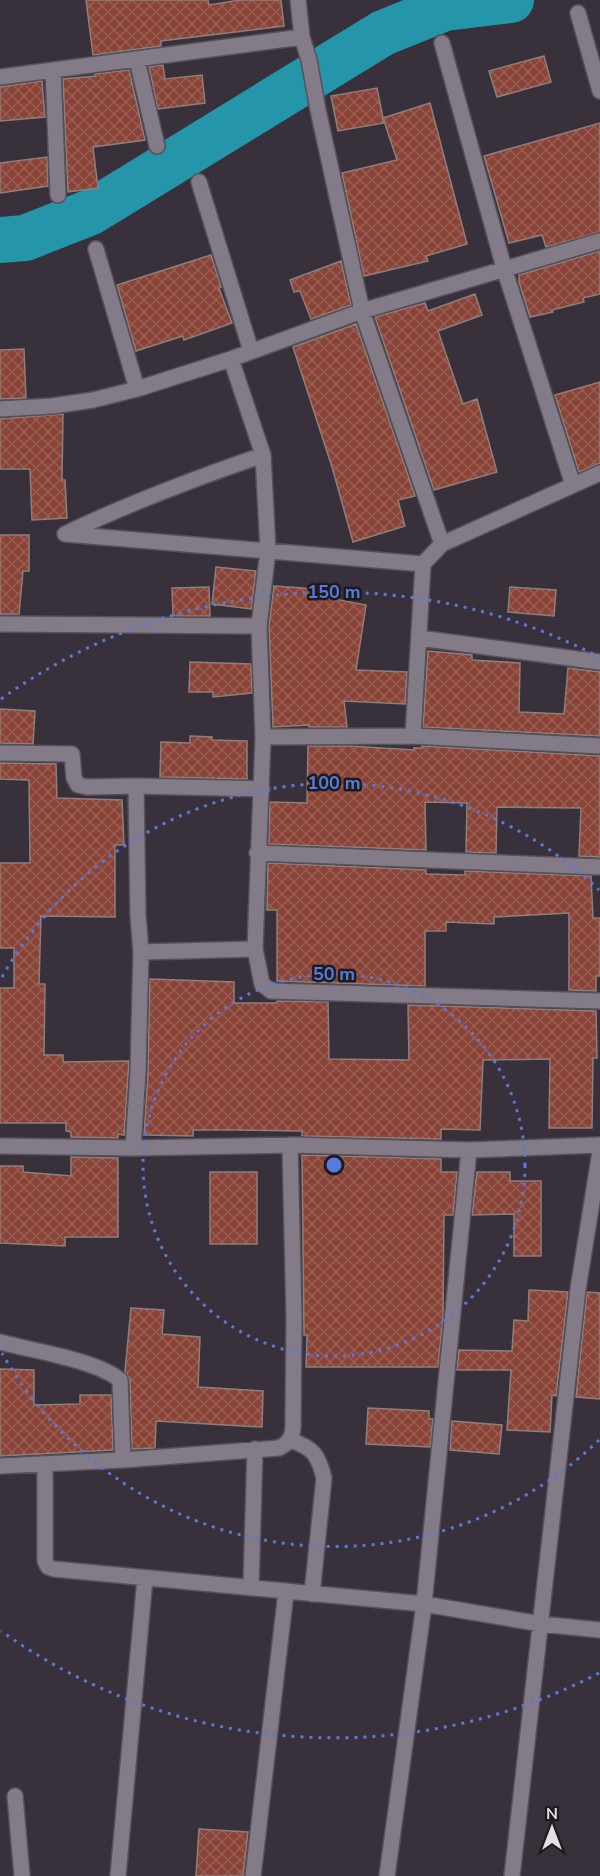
<svg xmlns="http://www.w3.org/2000/svg" width="600" height="1876" viewBox="0 0 600 1876" font-family="'Nunito Sans',sans-serif">
<style>
.lines{fill:none;stroke-linecap:round;stroke-linejoin:round}
.river{stroke:#2595aa;stroke-width:46}
.building{fill:url(#building-cross-hatch);stroke:#8f7f7c;stroke-width:1.5}
.minor-casing{stroke:#575059;stroke-width:18}
.minor{stroke:#837b87;stroke-width:15}
.ring{fill:none;stroke:#587adc;stroke-width:3;stroke-dasharray:3 6}
.centre{fill:#587adc;stroke:#1e1b1f;stroke-width:3}
.ring-label{font-size:18px;text-anchor:middle;font-weight:bold;fill:#587adc;stroke:#1e1b1f;stroke-width:5;stroke-linejoin:round;paint-order:stroke}
</style>
<defs>
<pattern id="building-cross-hatch" width="8" height="8" patternUnits="userSpaceOnUse" patternTransform="scale(1.5)"><rect width="8" height="8" fill="#8a4337"/><path d="M0 0l8 8M0 8l8-8" fill="none" stroke="#9a5e54"/></pattern>
</defs>
<rect width="100%" height="100%" fill="#38313b"/>
<g class="lines">
<path class="river" d="M 0,240 L 25,238 L 91,212 L 383,33 L 445,8 L 511,0"/>
</g>
<path class="building" d="M 86,0 L 208,0 L 209,5 L 240,0 L 281,0 L 284,26 L 161,41 L 161,46 L 93,55 Z
M 544,56 L 551,82 L 497,97 L 489,71 Z
M 163,65 L 165,79 L 202,75 L 205,103 L 158,109 L 149,67 Z
M 129,70 L 145,140 L 93,147 L 98,188 L 68,192 L 63,79 L 96,76 L 95,74 Z
M 42,81 L 45,117 L 0,121 L 0,87 Z
M 377,88 L 384,123 L 338,131 L 331,96 Z
M 430,103 L 467,244 L 426,256 L 428,261 L 364,276 L 342,173 L 397,160 L 383,118 Z
M 600,123 L 600,232 L 546,247 L 542,235 L 509,243 L 484,156 Z
M 47,157 L 48,186 L 0,193 L 0,163 Z
M 600,251 L 600,294 L 583,298 L 584,302 L 552,310 L 553,312 L 530,317 L 519,282 L 519,275 Z
M 211,255 L 221,287 L 219,288 L 232,323 L 184,340 L 183,336 L 136,351 L 117,285 Z
M 341,261 L 351,305 L 311,319 L 300,291 L 294,292 L 290,280 Z
M 475,294 L 482,315 L 438,331 L 463,404 L 477,399 L 497,472 L 434,490 L 375,317 L 425,303 L 428,311 Z
M 356,324 L 415,496 L 398,500 L 405,526 L 353,542 L 332,467 L 293,347 Z
M 24,349 L 26,398 L 0,399 L 0,350 Z
M 600,382 L 600,463 L 579,472 L 555,395 Z
M 63,414 L 62,480 L 65,480 L 67,518 L 32,520 L 30,469 L 0,469 L 0,419 Z
M 0,535 L 29,535 L 29,571 L 23,571 L 19,614 L 0,614 Z
M 216,567 L 256,571 L 251,609 L 212,604 Z
M 274,586 L 315,589 L 314,595 L 366,605 L 356,670 L 407,672 L 405,704 L 344,701 L 347,727 L 309,727 L 309,725 L 273,727 L 269,626 Z
M 209,587 L 210,616 L 173,616 L 172,588 Z
M 510,587 L 556,590 L 554,616 L 508,612 Z
M 428,651 L 472,655 L 472,660 L 520,663 L 519,712 L 564,714 L 568,668 L 600,672 L 600,736 L 423,727 Z
M 190,662 L 251,664 L 252,693 L 213,697 L 213,692 L 189,692 Z
M 0,709 L 35,711 L 33,744 L 0,743 Z
M 190,736 L 212,737 L 212,740 L 247,741 L 247,779 L 160,777 L 161,742 L 190,743 Z
M 308,746 L 349,746 L 414,750 L 414,748 L 422,748 L 422,746 L 600,756 L 600,857 L 579,856 L 581,808 L 497,807 L 496,853 L 466,852 L 467,803 L 425,802 L 426,850 L 269,844 L 270,802 L 307,803 Z
M 0,763 L 56,764 L 57,798 L 122,800 L 124,845 L 115,845 L 115,917 L 41,916 L 39,984 L 45,984 L 44,1055 L 63,1055 L 63,1062 L 129,1061 L 124,1135 L 118,1134 L 118,1138 L 71,1137 L 71,1132 L 66,1131 L 66,1123 L 0,1123 L 0,988 L 14,988 L 14,948 L 0,948 L 0,863 L 30,863 L 29,780 L 0,779 Z
M 268,863 L 426,870 L 426,874 L 465,875 L 465,871 L 591,876 L 593,918 L 600,918 L 600,976 L 596,976 L 596,991 L 569,990 L 569,913 L 494,917 L 494,924 L 446,922 L 446,931 L 425,931 L 425,986 L 277,981 L 277,910 L 267,910 Z
M 150,979 L 234,982 L 234,1003 L 277,1003 L 277,1001 L 328,1002 L 329,1059 L 409,1060 L 408,1005 L 596,1011 L 597,1058 L 593,1058 L 592,1128 L 549,1128 L 550,1059 L 483,1060 L 480,1130 L 441,1129 L 441,1139 L 302,1136 L 302,1131 L 237,1130 L 193,1130 L 193,1136 L 144,1135 L 148,1073 Z
M 302,1155 L 441,1159 L 441,1172 L 457,1172 L 453,1215 L 444,1215 L 443,1316 L 438,1367 L 306,1367 L 307,1335 L 304,1335 Z
M 71,1157 L 118,1158 L 118,1237 L 65,1237 L 65,1246 L 0,1243 L 0,1166 L 23,1166 L 23,1172 L 71,1176 Z
M 210,1172 L 257,1172 L 257,1244 L 210,1244 Z
M 477,1172 L 510,1172 L 510,1181 L 541,1181 L 541,1256 L 514,1256 L 514,1214 L 472,1215 Z
M 529,1290 L 568,1292 L 556,1396 L 552,1395 L 550,1432 L 507,1430 L 511,1370 L 457,1370 L 459,1350 L 512,1351 L 514,1320 L 528,1321 Z
M 587,1292 L 600,1293 L 600,1399 L 576,1397 Z
M 131,1308 L 164,1310 L 162,1334 L 200,1337 L 198,1387 L 263,1391 L 262,1427 L 156,1421 L 155,1448 L 132,1449 L 130,1380 L 125,1371 Z
M 0,1369 L 34,1370 L 34,1405 L 80,1404 L 80,1395 L 111,1395 L 113,1450 L 0,1456 Z
M 368,1408 L 429,1411 L 429,1419 L 433,1419 L 430,1447 L 366,1444 Z
M 452,1421 L 502,1425 L 499,1454 L 450,1450 Z
M 199,1829 L 248,1832 L 243,1876 L 196,1876 Z"/>
<g class="lines">
<g class="minor-casing">
<path id="minor" d="M 298,0 L 302,37
M 578,13 L 600,91
M 442,43 L 504,268 L 573,485
M 137,60 L 157,146
M 53,70 L 58,195
M 0,77 L 302,37 L 309,60 L 318,110 L 362,311 L 442,544
M 199,182 L 251,351
M 96,249 L 137,389
M 0,409 L 52,406 L 93,400 L 137,389 L 231,359 L 362,311 L 600,241
M 65,534 L 423,564 L 442,544 L 600,473
M 65,534 C 129,503 196,478 263,455
M 0,624 L 259,626 L 268,550 L 263,455 L 231,359
M 259,626 L 263,737 L 255,949 L 262,984 L 271,991 L 600,1001
M 419,638 L 600,662
M 413,736 L 423,564
M 263,737 L 413,736 L 600,746
M 0,753 L 72,754 L 74,778 L 78,785 L 87,787 L 136,786 L 262,789
M 257,853 L 600,867
M 141,952 L 255,949
M 0,1146 L 133,1148 L 290,1145 L 469,1150 L 600,1145
M 133,1148 L 138,1073 L 141,952 L 138,915 L 136,786
M 0,1342 C 33,1351 96,1360 120,1380 L 123,1460
M 290,1440 C 313,1448 318,1454 324,1478 L 312,1594
M 0,1466 L 123,1460 L 279,1448 C 289,1443 292,1438 293,1427 L 294,1316 L 290,1145
M 45,1466 L 45,1561 L 48,1567 L 54,1569 L 424,1604 L 541,1624 L 600,1630
M 251,1586 L 255,1449
M 15,1796 L 22,1876
M 118,1876 L 145,1578
M 253,1876 L 286,1592
M 387,1876 L 424,1604 L 469,1150
M 512,1876 L 578,1289 L 600,1152"/>
</g>
<use href="#minor" class="minor"/>
</g>
<g class="ring">
<circle cx="334" cy="1165" r="191"/>
<path d="M599 1440A382 382 0 0 1 2 1353M2 977A382 382 0 0 1 599 890"/>
<path d="M599 1673A573 573 0 0 1 1 1631M1 699A573 573 0 0 1 599 657"/>
</g>
<circle cx="334" cy="1165" r="9" class="centre"/>
<g class="ring-label">
<text x="334" y="598">150 m</text>
<text x="334" y="789">100 m</text>
<text x="334" y="980">50 m</text>
</g>
<g transform="translate(552 1828)" stroke="#1e1b1f" stroke-width="4.5" paint-order="stroke">
<path d="M0-4.5L10 22L0 15L-10 22Z" fill="#e3dfe5"/>
<text y="-9" font-size="16" font-weight="bold" text-anchor="middle" fill="#e3dfe5">N</text>
</g>
</svg>
